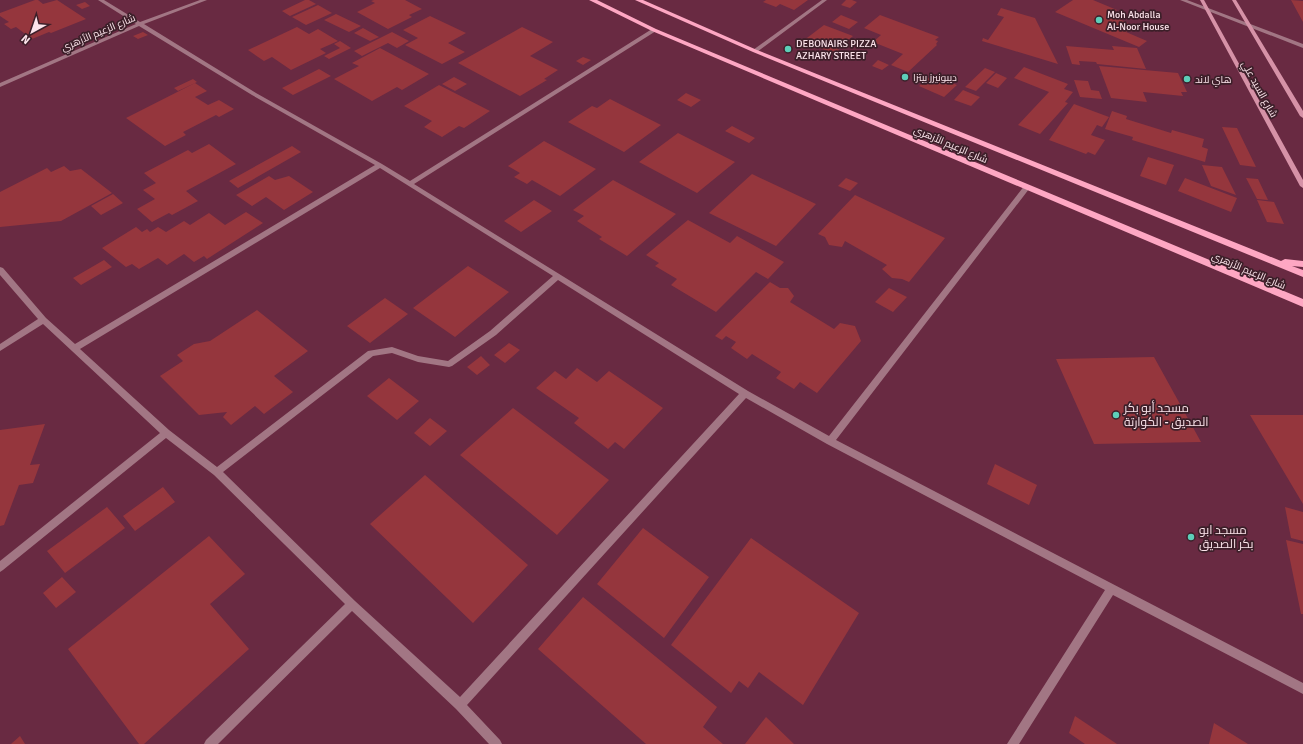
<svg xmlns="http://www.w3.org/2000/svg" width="1303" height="744" viewBox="0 0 1303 744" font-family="Signika,Cairo,sans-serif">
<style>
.building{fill:#95363d}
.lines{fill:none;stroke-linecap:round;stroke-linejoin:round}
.street{fill:#a27684;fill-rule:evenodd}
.secondary{fill:#d692a7;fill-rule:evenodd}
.primary{fill:#fea7c3;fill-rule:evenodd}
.poi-dot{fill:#5dceb9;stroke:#3c1f29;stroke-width:1.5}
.labels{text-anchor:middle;stroke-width:3.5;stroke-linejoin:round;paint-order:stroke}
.far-poi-label{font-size:10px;fill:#fce4eb;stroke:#3c1f29;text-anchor:start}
.far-street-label{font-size:10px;fill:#fce4eb;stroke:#3c1f29}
.poi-label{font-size:12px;fill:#fce4eb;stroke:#3c1f29;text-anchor:start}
</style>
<rect width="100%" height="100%" fill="#692a42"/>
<path class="building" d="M 35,0 L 38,0 L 43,4 L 57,0 L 86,19 L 51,33 L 49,32 L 32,39 L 16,27 L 11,29 L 4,24 L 9,22 L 0,16 L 0,13 Z
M 305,0 L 309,0 L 316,4 L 290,16 L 282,11 Z
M 374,0 L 405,0 L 422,9 L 409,15 L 412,17 L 388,29 L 357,12 L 375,3 L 371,1 Z
M 766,0 L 808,0 L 794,10 L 780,4 L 776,7 L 763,2 Z
M 846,0 L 852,0 L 857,2 L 850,8 L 841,5 Z
M 1073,0 L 1093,0 L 1117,10 L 1110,15 L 1135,26 L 1126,32 L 1147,41 L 1139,47 L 1055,12 Z
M 1291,0 L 1303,1 L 1303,22 Z
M 85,2 L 90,6 L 82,9 L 76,5 Z
M 318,5 L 332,13 L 306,25 L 292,17 Z
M 1001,8 L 1035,18 L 1058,64 L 982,41 L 983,38 L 988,40 L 1004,17 L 997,15 Z
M 336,14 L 361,26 L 349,32 L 324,20 Z
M 841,15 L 858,22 L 849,29 L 832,22 Z
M 880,15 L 939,37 L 935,40 L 938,41 L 936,44 L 937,45 L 908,72 L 891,65 L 903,54 L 873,42 L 881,35 L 864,28 Z
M 430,16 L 466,33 L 448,43 L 465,52 L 442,64 L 405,45 L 418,38 L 403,30 Z
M 824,25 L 853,36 L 837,49 L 840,50 L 835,54 L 803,41 Z
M 297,27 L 309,34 L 318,29 L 338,41 L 320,49 L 326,53 L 291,70 L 272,57 L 264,61 L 248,50 Z
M 522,27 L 553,42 L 530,56 L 558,70 L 544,79 L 547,80 L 520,96 L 458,63 Z
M 363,28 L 379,37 L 370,41 L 354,33 Z
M 143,32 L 148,35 L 138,39 L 133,36 Z
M 392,32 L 409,41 L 397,48 L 388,43 L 362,56 L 354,51 Z
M 340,41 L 351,48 L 329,59 L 324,56 L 340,48 L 334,44 Z
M 1066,46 L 1114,50 L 1112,46 L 1137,48 L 1146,69 L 1097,64 L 1096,62 L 1079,61 L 1080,65 L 1072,64 Z
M 380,48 L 429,74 L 402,90 L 397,87 L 372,101 L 334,79 L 359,66 L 352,63 Z
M 583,57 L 591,60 L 583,65 L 576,61 Z
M 878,60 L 889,65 L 882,70 L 872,66 Z
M 1099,66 L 1178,73 L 1187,92 L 1181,92 L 1183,96 L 1143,92 L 1147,102 L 1111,98 Z
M 1024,67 L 1068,84 L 1064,89 L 1073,92 L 1065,102 L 1068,103 L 1040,134 L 1018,125 L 1049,92 L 1014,78 Z
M 985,68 L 995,72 L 976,91 L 965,87 Z
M 319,69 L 331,76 L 293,95 L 282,88 Z
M 996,73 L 1007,78 L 998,88 L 986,83 Z
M 932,75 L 957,85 L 944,97 L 919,86 Z
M 454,77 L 467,84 L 455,91 L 442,84 Z
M 193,79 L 197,82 L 178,91 L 174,88 Z
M 1074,80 L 1088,81 L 1091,90 L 1099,91 L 1102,99 L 1080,97 Z
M 195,83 L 207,91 L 195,97 L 208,105 L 219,100 L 234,109 L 219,117 L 216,115 L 183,132 L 186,135 L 165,146 L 126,118 Z
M 439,85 L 490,111 L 464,128 L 459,126 L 442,137 L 424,127 L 432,121 L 404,106 Z
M 963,90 L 980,97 L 971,106 L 954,100 Z
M 686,93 L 701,100 L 691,107 L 677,100 Z
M 610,99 L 661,125 L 624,152 L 568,122 L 592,106 L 597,108 Z
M 1074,104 L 1109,117 L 1102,127 L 1097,125 L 1091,135 L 1105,140 L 1095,155 L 1088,152 L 1086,154 L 1049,140 Z
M 1112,111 L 1127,116 L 1126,119 L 1171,133 L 1172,130 L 1204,139 L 1202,147 L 1208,149 L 1205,162 L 1132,140 L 1133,137 L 1105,129 Z
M 732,126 L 755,138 L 749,143 L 725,131 Z
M 1222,127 L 1237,128 L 1256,167 L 1240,165 Z
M 678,133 L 735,162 L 697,193 L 639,162 Z
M 544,141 L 596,169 L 560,196 L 532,180 L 527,184 L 514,177 L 520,173 L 508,166 Z
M 209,144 L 236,164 L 186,191 L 198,201 L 172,215 L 169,213 L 152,222 L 137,209 L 155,199 L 143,190 L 156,183 L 144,173 L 188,150 L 192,153 Z
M 292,146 L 301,152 L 238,188 L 229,181 Z
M 1148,157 L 1174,165 L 1166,185 L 1140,176 Z
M 1202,165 L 1222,167 L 1236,195 L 1211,186 Z
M 64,166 L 70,171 L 81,169 L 112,193 L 61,221 L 0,227 L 0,192 L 47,168 L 51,172 Z
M 752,174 L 816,204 L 776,246 L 709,213 Z
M 269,176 L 275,180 L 289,176 L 313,192 L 284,210 L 266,197 L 252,206 L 236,195 Z
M 846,178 L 858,183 L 850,191 L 838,186 Z
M 1185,178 L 1237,198 L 1231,212 L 1178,191 Z
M 1246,178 L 1258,179 L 1268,200 L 1257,199 Z
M 613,180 L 676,214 L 627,256 L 599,239 L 602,237 L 577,221 L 584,216 L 573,210 Z
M 113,194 L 123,203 L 101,215 L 91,206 Z
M 855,195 L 945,238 L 909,282 L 902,279 L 892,278 L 882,269 L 887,265 L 845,241 L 842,247 L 829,245 L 825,237 L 818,234 Z
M 534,200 L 552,211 L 521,232 L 504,221 Z
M 1257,200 L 1274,202 L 1284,224 L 1267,222 Z
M 246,212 L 263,223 L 207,259 L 204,256 L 194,262 L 184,254 L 167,265 L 158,258 L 139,269 L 132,264 L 126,267 L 102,248 L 136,227 L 142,232 L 147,229 L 150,232 L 158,227 L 166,232 L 184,221 L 190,225 L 209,213 L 225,225 Z
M 688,220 L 730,243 L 737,236 L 784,262 L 768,279 L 756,272 L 716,312 L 671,285 L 677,279 L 655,266 L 659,263 L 646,255 Z
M 104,260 L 112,267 L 81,285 L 73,278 Z
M 468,266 L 509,292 L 455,337 L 413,308 Z
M 770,282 L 780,288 L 788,288 L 794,296 L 790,302 L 834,329 L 840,323 L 855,326 L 861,341 L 817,393 L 800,382 L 794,389 L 776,378 L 781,372 L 752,354 L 747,359 L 731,348 L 736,342 L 726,336 L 722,340 L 715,336 Z
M 889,288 L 907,297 L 893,312 L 875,302 Z
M 385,298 L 408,314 L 370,343 L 347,326 Z
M 257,310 L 308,351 L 274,376 L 293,392 L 264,414 L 255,406 L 231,425 L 223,417 L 227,412 L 199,415 L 160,376 L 183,361 L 177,355 L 194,344 L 210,341 Z
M 509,343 L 520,350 L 505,363 L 494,355 Z
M 481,356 L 490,365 L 477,375 L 467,367 Z
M 1154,357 L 1201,442 L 1094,444 L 1056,359 Z
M 577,368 L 597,382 L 609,371 L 663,408 L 624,449 L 615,442 L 608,449 L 574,423 L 579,418 L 536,388 L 555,371 L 566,379 Z
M 389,378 L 419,401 L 397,420 L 367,396 Z
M 513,408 L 609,480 L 557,535 L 460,455 Z
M 1250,415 L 1303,415 L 1303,504 Z
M 430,418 L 447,431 L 430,446 L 414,433 Z
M 45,424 L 30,465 L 40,464 L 33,483 L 19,485 L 4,525 L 0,526 L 0,430 Z
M 995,464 L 1037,485 L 1029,505 L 987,484 Z
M 425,475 L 528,565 L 473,623 L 370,524 Z
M 163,487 L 175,502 L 135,531 L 123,516 Z
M 107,507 L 125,528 L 65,573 L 47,551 Z
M 1285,507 L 1303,512 L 1303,541 L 1291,538 Z
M 643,528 L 709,577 L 664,638 L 597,584 Z
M 209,536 L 245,574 L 210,604 L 249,649 L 144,744 L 139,744 L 68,649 Z
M 751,538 L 859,613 L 803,705 L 759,672 L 748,688 L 739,681 L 731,693 L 671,645 Z
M 1286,540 L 1303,544 L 1303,614 L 1301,614 Z
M 62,577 L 76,592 L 56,608 L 43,593 Z
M 583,597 L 717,707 L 703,727 L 723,744 L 646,744 L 538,649 Z
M 1075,716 L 1117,744 L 1085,744 L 1069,733 Z
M 766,717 L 794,744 L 745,744 Z
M 1214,723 L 1248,744 L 1209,744 Z
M 20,736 L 25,744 L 11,744 Z"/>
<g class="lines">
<path class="street" d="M 98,0 L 104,0 L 140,22 L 200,0 L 207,0 L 144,24 L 256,93 L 382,164 L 410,181 L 652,29 L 656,29 L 656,31 L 414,184 L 748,391 L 829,436 L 1025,185 L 1029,185 L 1029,189 L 836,440 L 1303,683 L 1303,694 L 1113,595 L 1019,744 L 1007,744 L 1105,590 L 827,444 L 746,398 L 467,705 L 500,740 L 502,744 L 489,744 L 456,709 L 352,611 L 218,744 L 204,744 L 206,740 L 345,604 L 214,475 L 166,438 L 3,570 L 0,572 L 0,561 L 160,433 L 43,324 L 0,351 L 0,344 L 38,319 L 0,275 L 0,267 L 3,268 L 46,318 L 75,344 L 375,165 L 252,95 L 139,26 L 0,87 L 0,83 L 136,24 ZM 380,168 L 553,276 L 490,331 L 448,361 L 418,356 L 392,347 L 368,351 L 217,467 L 169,430 L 80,349 ZM 558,280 L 739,394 L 460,697 L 355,601 L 223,472 L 373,356 L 392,353 L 418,362 L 449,367 L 452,366 L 496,335 Z
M 822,0 L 827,0 L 757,52 L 753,52 L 753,50 Z
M 1180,0 L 1187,0 L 1303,44 L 1303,48 Z"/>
<path class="secondary" d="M 1200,0 L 1204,0 L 1303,180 L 1303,188 L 1300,186 Z
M 1232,0 L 1236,0 L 1303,111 L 1303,118 L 1300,116 Z"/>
<path class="primary" d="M 589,0 L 597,0 L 656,29 L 1303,299 L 1303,307 L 652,31 Z
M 635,0 L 643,0 L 757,50 L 1281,261 L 1285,259 L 1303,261 L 1303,267 L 1292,266 L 1303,270 L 1303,277 L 753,52 Z"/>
</g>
<g class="poi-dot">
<circle cx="1099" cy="20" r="4"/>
<circle cx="788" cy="49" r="4"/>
<circle cx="905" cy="77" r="4"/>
<circle cx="1187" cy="79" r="4"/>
<circle cx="1116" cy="415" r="4"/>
<circle cx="1191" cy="537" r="4"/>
</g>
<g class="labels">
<g class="far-poi-label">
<text x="1107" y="18">Moh Abdalla<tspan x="1107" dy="12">Al-Noor House</tspan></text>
<text x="796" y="47">DEBONAIRS PIZZA<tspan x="796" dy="12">AZHARY STREET</tspan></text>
<text x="913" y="81">ديبونيرز بيتزا</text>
<text x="1195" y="83">هاي لاند</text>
</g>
<g class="far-street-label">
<text transform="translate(98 32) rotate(-23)" y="4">شارع الزعيم الأزهري</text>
<text transform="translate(1260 89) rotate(61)" y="4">شارع السيد علي</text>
<text transform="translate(951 144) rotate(23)" y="4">شارع الزعيم الأزهري</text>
<text transform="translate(1249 270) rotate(23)" y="4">شارع الزعيم الأزهري</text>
</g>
<g class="poi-label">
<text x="1124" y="412">مسجد أبو بكر<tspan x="1124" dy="14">الصديق - الكوارتة</tspan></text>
<text x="1199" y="534">مسجد ابو<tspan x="1199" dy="14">بكر الصديق</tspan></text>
</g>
</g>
<g transform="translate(32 32) rotate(220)" stroke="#3c1f29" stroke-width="3" paint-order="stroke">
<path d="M0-3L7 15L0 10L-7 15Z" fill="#fce4eb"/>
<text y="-6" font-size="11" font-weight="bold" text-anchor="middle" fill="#fce4eb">N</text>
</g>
</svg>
